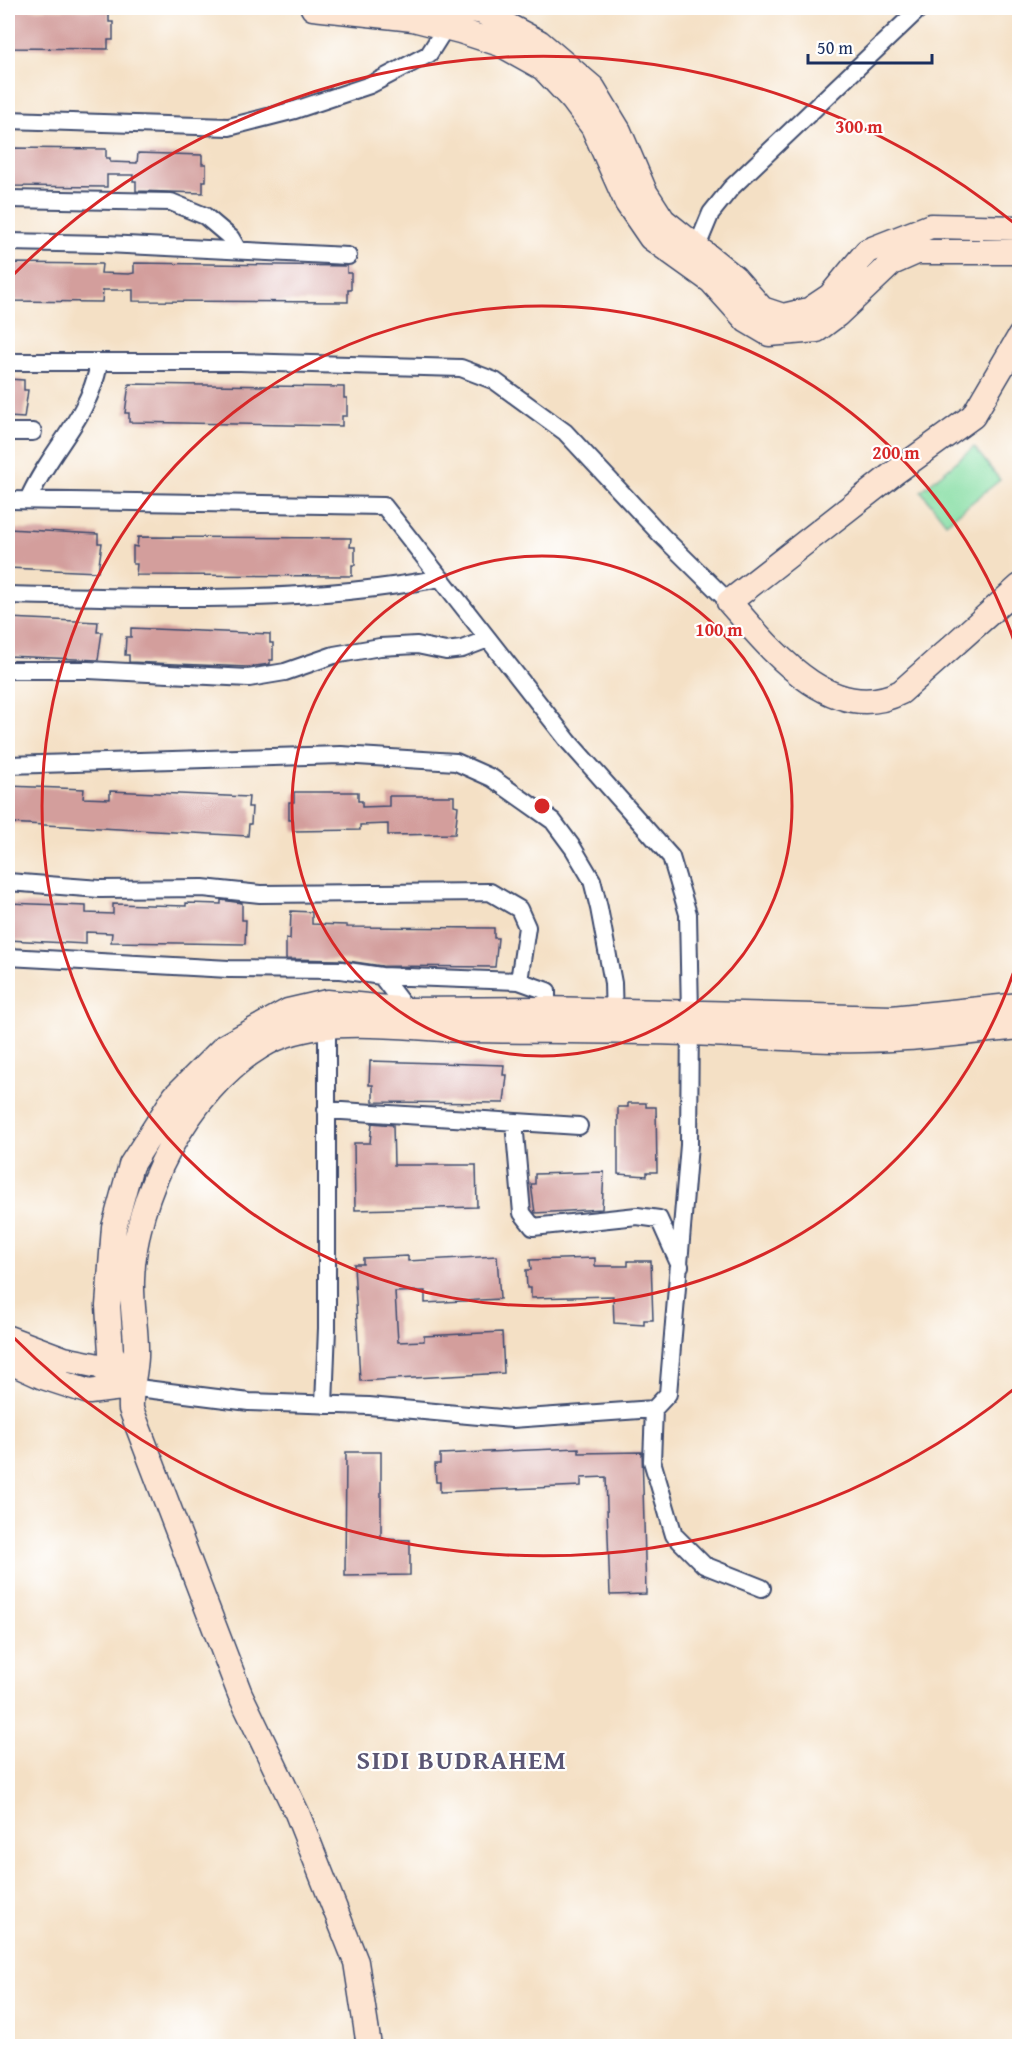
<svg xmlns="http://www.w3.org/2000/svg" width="1027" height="2054" viewBox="0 0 1027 2054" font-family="'Gentium Book Plus',serif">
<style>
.green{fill:#84dda2;stroke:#508680;stroke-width:1.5}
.building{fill:#d39e9c}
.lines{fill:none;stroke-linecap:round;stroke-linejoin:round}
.street-casing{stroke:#3c4a6d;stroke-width:20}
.secondary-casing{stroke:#3c4a6d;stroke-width:27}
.street{stroke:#fff;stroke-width:16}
.secondary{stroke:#fde4d1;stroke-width:24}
.ring{fill:none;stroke:#d62828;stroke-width:3}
.labels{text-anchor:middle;stroke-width:4.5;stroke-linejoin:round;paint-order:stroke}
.district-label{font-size:26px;font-weight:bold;letter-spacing:1.5px;fill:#5b5674;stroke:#fff}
.centre{fill:#d62828;stroke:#fff;stroke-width:3}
.ring-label{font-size:18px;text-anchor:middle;font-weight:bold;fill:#d62828;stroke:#fff;stroke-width:4.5;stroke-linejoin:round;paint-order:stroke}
</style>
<rect width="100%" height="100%" fill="#fff"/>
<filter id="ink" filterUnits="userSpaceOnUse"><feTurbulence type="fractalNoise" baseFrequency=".0167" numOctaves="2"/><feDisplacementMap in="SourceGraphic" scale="12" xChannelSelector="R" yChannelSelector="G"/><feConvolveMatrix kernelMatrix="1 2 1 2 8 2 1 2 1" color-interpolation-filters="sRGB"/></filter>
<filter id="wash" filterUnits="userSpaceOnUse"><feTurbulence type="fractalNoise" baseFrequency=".008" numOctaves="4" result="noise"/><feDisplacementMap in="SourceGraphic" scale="24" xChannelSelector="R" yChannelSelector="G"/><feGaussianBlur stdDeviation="1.35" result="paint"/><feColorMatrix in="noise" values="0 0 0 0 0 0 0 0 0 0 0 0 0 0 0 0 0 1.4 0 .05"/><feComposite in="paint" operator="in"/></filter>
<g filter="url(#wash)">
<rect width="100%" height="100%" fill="#f4e0c5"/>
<path class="green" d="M 974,447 L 1000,480 L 946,523 L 921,491 Z"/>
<g id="blocks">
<path class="building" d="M 43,9 L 109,11 L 109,22 L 113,22 L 113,40 L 108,40 L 108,49 L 8,48 L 8,10 Z
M 8,148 L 106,149 L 106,158 L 110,158 L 110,162 L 137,163 L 138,153 L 202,155 L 202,164 L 206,164 L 206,181 L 203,181 L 203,193 L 136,191 L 136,181 L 133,181 L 133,175 L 107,175 L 107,187 L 8,186 Z
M 8,263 L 102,264 L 101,273 L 129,274 L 134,273 L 134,263 L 347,266 L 347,273 L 351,273 L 351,290 L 348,290 L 348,302 L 133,301 L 133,290 L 103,290 L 102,302 L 8,301 Z
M 8,379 L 24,380 L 24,390 L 28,390 L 24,418 L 8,417 Z
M 129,384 L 344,387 L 344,398 L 347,398 L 347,416 L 342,416 L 342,426 L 129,422 L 129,413 L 125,413 Z
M 8,529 L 98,534 L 98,543 L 102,543 L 98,572 L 8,568 Z
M 138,537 L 351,538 L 350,547 L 355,547 L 355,565 L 352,565 L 352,576 L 136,575 L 137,564 L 133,564 L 133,546 L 137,547 Z
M 8,618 L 98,622 L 97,632 L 102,632 L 98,660 L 8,656 Z
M 131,628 L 270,634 L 270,643 L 273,643 L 273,660 L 270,660 L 270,664 L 248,667 L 129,662 L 129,655 L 125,655 L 126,637 L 131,637 Z
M 8,786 L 84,789 L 83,798 L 110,799 L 110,791 L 249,797 L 248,807 L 252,807 L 251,824 L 249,824 L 248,836 L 8,823 Z
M 294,792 L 358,792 L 358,801 L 362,801 L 362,807 L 389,806 L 389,796 L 454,796 L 454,805 L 458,806 L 455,834 L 388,835 L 388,824 L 360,825 L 360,830 L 293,831 L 293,820 L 289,820 L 289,802 L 294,802 Z
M 221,900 L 242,903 L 242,920 L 246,920 L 245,944 L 111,942 L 112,933 L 86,932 L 86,944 L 8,940 L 8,903 L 86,906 L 86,913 L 113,914 L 113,904 L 186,906 L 186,903 L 221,904 Z
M 291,911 L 312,912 L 312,924 L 347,925 L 347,927 L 494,928 L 494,938 L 498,938 L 495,967 L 382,966 L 341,960 L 286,959 L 286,938 L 290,939 Z
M 370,1061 L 504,1065 L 503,1075 L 507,1075 L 504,1103 L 373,1102 L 373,1085 L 369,1085 Z
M 628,1103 L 646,1103 L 646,1107 L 656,1107 L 657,1172 L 647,1172 L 647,1176 L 618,1174 L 618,1107 L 628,1107 Z
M 372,1123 L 393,1125 L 394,1165 L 476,1165 L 477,1207 L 355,1210 L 354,1143 L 370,1143 Z
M 604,1172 L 602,1209 L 535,1213 L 531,1184 L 535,1184 L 535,1174 Z
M 408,1256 L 408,1261 L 497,1256 L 500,1299 L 425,1303 L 425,1291 L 395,1292 L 398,1342 L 424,1341 L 424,1336 L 502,1332 L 504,1373 L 360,1381 L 354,1264 L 363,1264 L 363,1258 Z
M 595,1258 L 595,1266 L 628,1266 L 628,1261 L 651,1261 L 653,1320 L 644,1320 L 644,1325 L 614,1323 L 613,1296 L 531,1298 L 531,1288 L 527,1288 L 526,1270 L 531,1270 L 530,1260 Z
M 579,1448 L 579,1453 L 642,1452 L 646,1594 L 610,1595 L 606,1477 L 581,1478 L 581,1486 L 440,1492 L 440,1482 L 436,1482 L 435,1464 L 440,1464 L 440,1454 Z
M 346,1452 L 381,1452 L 381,1539 L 410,1540 L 410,1575 L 345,1576 Z"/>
</g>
</g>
<g filter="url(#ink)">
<use href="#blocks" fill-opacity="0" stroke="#3c4a6d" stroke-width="1.5"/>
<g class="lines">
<g class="street-casing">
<path id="street" d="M 8,120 L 229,127 L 295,110 L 370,85 L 429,54 L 446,27 L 455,8
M 8,199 L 171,202 L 205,216 L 231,238 L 238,250
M 8,242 L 106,244 L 348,256
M 694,254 L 711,213 L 731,188 L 920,8
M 8,362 L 240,362 L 461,368 L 495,381 L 565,432 L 662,536 L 729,602
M 8,432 L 33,432
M 8,500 L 384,506 L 569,742 L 671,857 L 688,914 L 690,1014 L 689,1145 L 668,1394 L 654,1409 L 652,1461 L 674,1535 L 704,1565 L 762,1588
M 28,500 C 50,449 88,420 99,364
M 8,595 C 151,598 300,605 441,578
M 8,670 L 88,670 L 249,678 L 285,672 L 334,655 L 380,647 L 417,645 L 446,651 L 462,649 L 488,639
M 8,765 L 341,755 L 456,762 L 492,778 L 553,821 L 573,848 L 592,880 L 599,908 L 613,983 L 614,1020
M 8,882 L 100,889 L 203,888 L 260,894 L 490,892 L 519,909 L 527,927 L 519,981 L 381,976
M 8,957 L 229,969 L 341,970 L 381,976 L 410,1014
M 519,981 L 547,991 L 547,1009
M 326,1110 L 579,1126
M 514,1122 L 522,1213 L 533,1227 L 637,1216 L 659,1219 L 680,1266
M 130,1387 L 249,1402 L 369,1406 L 512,1419 L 654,1409
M 324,1405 L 327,1328 L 327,1018"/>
</g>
<g class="secondary-casing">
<path id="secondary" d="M 313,8 L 413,19 L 460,31 L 500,44 L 543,68 L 573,100 L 593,127 L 627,203 L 651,238 L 711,281 L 747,321 L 769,334 L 817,330 L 837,315 L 892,263 L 917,252 L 1020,252
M 463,8 L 482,12 L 539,42 L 593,88 L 619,131 L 645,192 L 663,220 L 734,277 L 762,309 L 783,316 L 809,310 L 830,296 L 867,251 L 931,226 L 1020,228
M 1020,336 L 973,416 L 894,473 L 729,602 C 769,647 831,728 901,692 L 1020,586
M 8,1338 L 64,1359 L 99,1366 L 128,1385
M 8,1361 L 43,1377 L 89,1392 L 130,1387
M 130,1387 L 111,1352 L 108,1306 L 114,1227 L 131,1165 L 175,1096 L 225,1046 L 288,1011 L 327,1002 L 408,1010 L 547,1009 L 892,1018 L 1020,1005
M 369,2046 L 356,1962 L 297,1813 L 240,1694 L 131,1409 C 130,1388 135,1376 136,1357 C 137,1331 131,1306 132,1280 C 134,1196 188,1091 260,1047 C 318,1011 404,1029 468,1030 C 543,1031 617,1031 691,1033 C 738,1035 785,1039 832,1040 C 895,1042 957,1033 1020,1027"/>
</g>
<use href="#street" class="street"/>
<use href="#secondary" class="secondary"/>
</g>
</g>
<g class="ring">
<circle cx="542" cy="806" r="250"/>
<path d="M1019 956A500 500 0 1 1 1019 656"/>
<path d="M1019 1385A750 750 0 0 1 12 1336M12 276A750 750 0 0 1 1019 227"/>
</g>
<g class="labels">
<g class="district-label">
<text x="462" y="1769">SIDI BUDRAHEM</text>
</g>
</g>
<circle cx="542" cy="806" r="9" class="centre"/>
<g class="ring-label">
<text x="859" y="133">300 m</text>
<text x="896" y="459">200 m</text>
<text x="719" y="636">100 m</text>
</g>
<rect width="1027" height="2054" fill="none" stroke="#fff" stroke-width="30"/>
<path d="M808 54v9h124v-9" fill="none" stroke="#1b2f5e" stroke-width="3"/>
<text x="817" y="54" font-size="18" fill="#1b2f5e" stroke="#ffffff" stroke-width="4.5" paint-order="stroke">50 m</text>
</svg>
